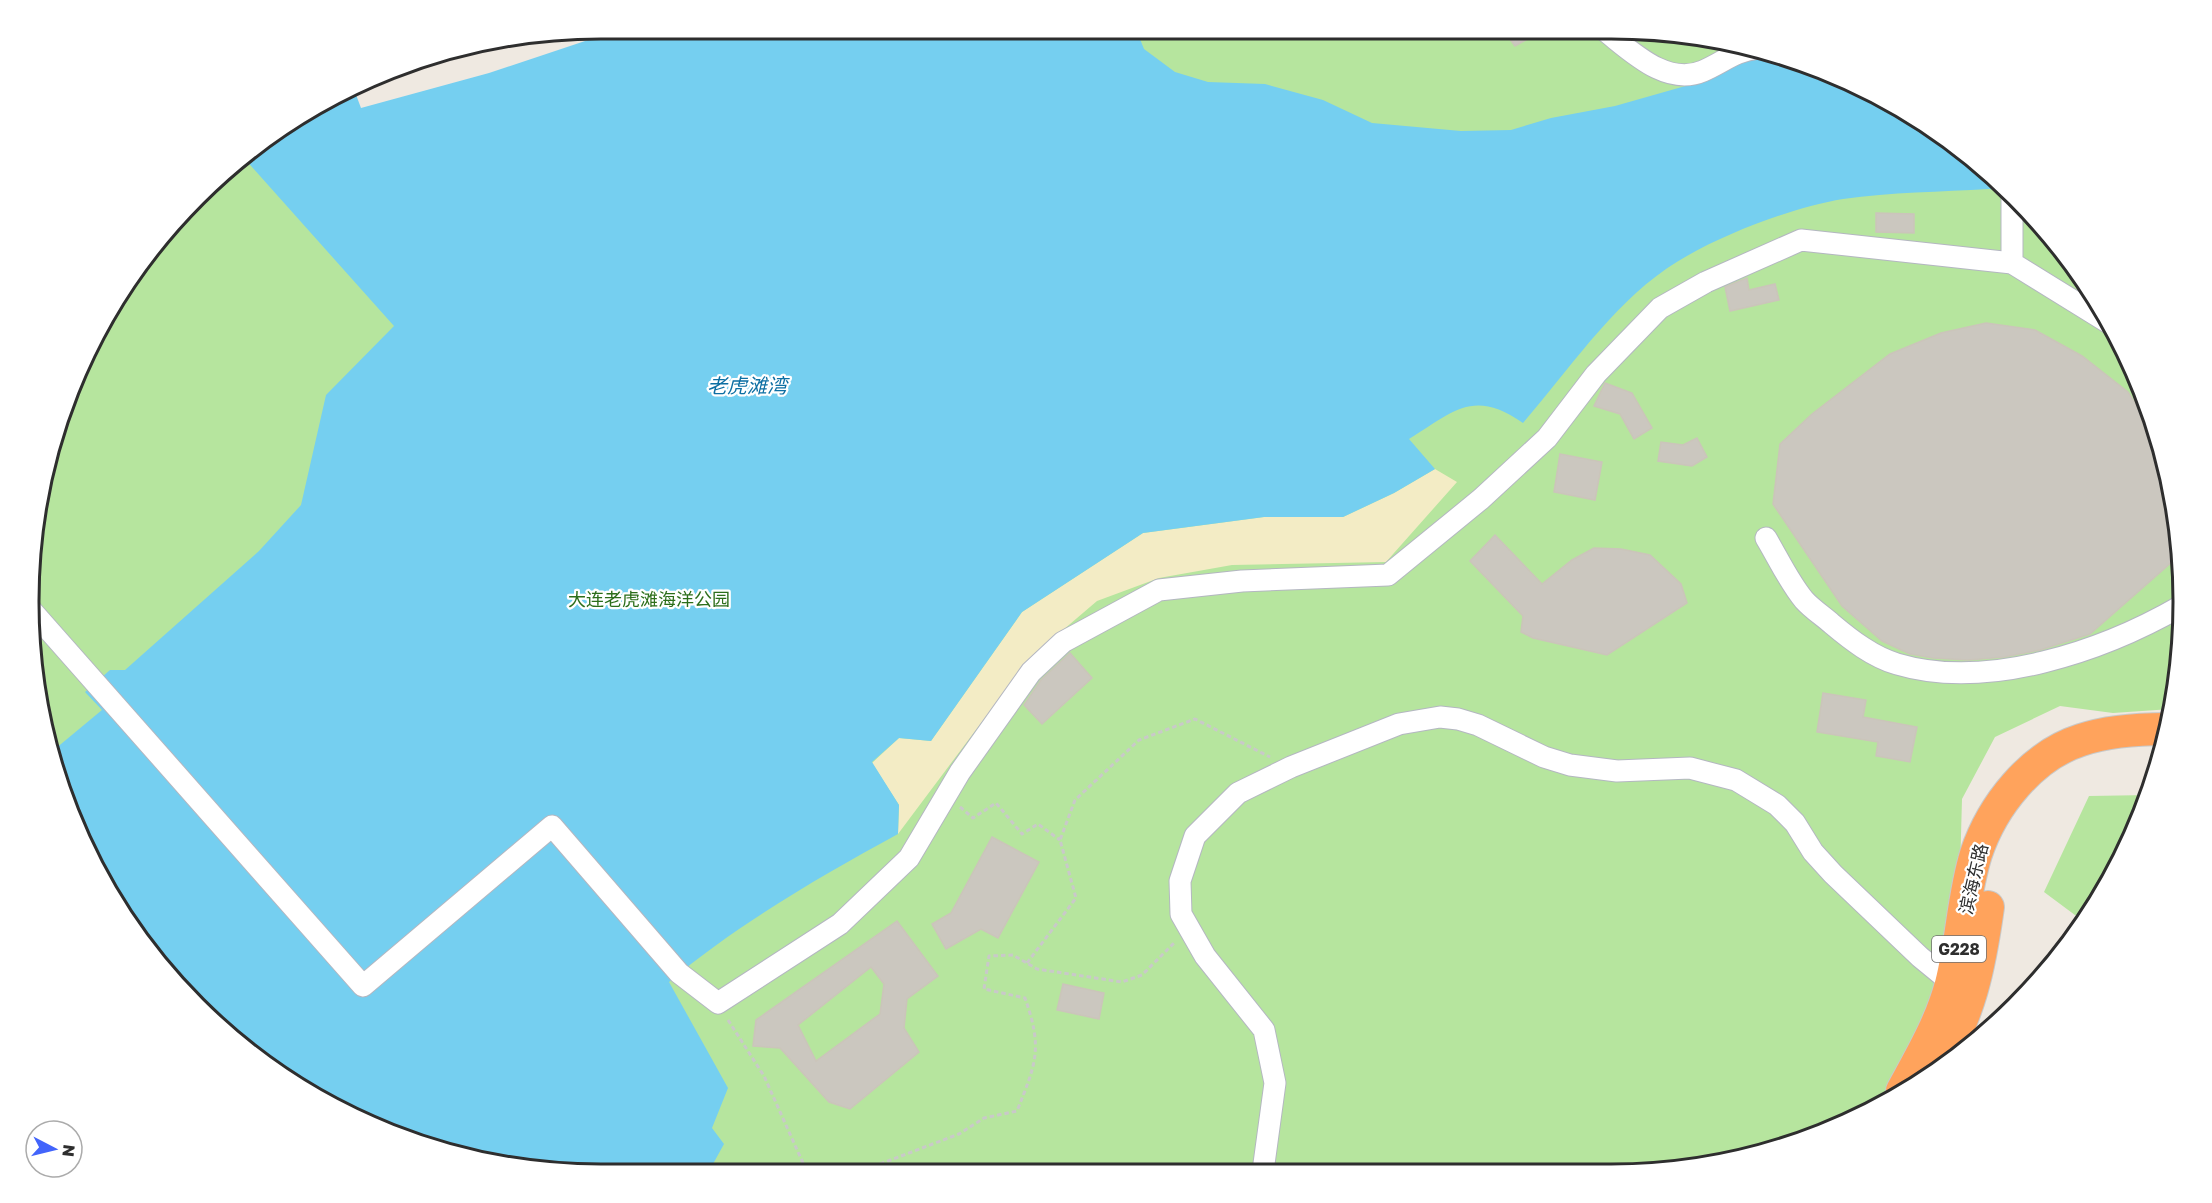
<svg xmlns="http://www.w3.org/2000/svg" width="2212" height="1203" viewBox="0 0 2212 1203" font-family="'Golos Text','Noto Sans SC',sans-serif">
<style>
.green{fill:#b6e59e}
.sand{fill:#f3ecc5}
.water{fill:#75cff0}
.pier{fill:#efe9e1}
.building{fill:#cbc7bf;stroke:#cbc5ba;stroke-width:1.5;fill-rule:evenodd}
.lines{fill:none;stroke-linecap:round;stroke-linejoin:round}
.minor-casing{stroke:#b4b7c1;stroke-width:23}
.highway-casing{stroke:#c9c9c9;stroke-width:34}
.path{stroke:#c9c9c9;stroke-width:3;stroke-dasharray:4.5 3;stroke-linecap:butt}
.minor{stroke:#fff;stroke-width:21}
.highway{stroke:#ffa35c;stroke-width:32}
.labels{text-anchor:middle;stroke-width:4.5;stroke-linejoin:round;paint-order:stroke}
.shield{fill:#fff;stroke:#6d6d6d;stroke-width:1.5}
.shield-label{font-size:16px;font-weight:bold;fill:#2e2e2e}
.park-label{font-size:18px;fill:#2c6e1b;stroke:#fff}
.street-label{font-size:18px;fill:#2e2e2e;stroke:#fff}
.water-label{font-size:20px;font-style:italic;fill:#0d6fa3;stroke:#fff}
.rim{fill:none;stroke:#2e2e2e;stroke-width:3}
</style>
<rect width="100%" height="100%" fill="#efe9e1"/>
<path class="green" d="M 602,29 L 1648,30 L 1759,48 L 1897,105 L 1988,170 L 2065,252 L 2124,348 L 2164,453 L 2182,564 L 2179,676 L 2171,709 L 2113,713 L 2060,706 L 1995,737 L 1962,799 L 1959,909 L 1955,941 L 1890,1097 L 1795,1144 L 1685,1170 L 564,1173 L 453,1155 L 315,1098 L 171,980 L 72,821 L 30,639 L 48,454 L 125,283 L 252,147 L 417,59 Z
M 2149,795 L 2107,888 L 2083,921 L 2044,892 L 2089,796 Z"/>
<path class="sand" d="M 1435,469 L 1457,482 L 1386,562 L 1232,565 L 1159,578 L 1097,601 L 1029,659 L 898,834 L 899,805 L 872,763 L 899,738 L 931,741 L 1022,612 L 1143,533 L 1264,517 L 1343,517 L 1394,493 Z"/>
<path class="water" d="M 602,29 L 1136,29 L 1144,49 L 1175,72 L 1208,82 L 1265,84 L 1323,100 L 1372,123 L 1461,131 L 1511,130 L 1551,118 L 1615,106 L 1703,81 L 1737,60 L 1777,56 L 1897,105 L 1988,170 L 2007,191 L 1989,189 C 1941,192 1891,192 1843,199 C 1789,208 1711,238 1666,269 C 1611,307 1566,373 1523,423 C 1473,388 1453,412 1409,439 L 1435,469 L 1394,493 L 1343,517 L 1264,517 L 1143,533 L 1022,612 L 931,741 L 899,738 L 872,762 L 899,805 L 898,834 C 821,876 736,925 669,982 L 728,1088 L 712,1128 L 724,1144 L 708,1173 L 564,1173 L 453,1155 L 315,1098 L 171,980 L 72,821 L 55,749 L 102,710 L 85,692 L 110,670 L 125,670 L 259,551 L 301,505 L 326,395 L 394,326 L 243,157 L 252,147 L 417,59 Z"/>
<path class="pier" d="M 601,29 L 621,29 L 489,73 L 361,108 L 355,92 L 392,78 L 391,73 L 399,69 L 402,75 L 469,50 Z"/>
<path class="building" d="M 1503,30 L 1544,30 L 1515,46 Z
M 1876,213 L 1914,214 L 1914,233 L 1876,232 Z
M 1747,278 L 1749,290 L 1775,284 L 1779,300 L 1730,311 L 1725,287 Z
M 1986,323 L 2035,330 L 2082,356 L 2128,392 L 2160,441 L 2164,453 L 2181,554 L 2090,634 L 2040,650 L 2004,657 L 1968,660 L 1933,658 L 1910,654 L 1882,641 L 1842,606 L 1773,504 L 1780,444 L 1812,414 L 1890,354 L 1941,333 Z
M 1605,383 L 1632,393 L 1652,428 L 1634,439 L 1620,414 L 1594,406 Z
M 1697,438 L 1707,457 L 1692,466 L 1658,461 L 1661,442 L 1683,445 Z
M 1560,454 L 1602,462 L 1595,500 L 1554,492 Z
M 1495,535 L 1542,584 L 1572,560 L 1594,548 L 1621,549 L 1650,555 L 1681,584 L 1687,603 L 1607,655 L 1533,638 L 1521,632 L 1523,616 L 1470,561 Z
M 1070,653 L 1092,678 L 1042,724 L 1024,705 L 1041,680 Z
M 1823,693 L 1866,700 L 1863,717 L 1917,727 L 1910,762 L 1876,756 L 1878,742 L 1817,732 Z
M 992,837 L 1039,862 L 998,938 L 981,929 L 946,949 L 932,924 L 951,913 Z
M 897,921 L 938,976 L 907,999 L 904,1028 L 919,1052 L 850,1109 L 829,1102 L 780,1048 L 753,1046 L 756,1020 ZM 871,967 L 884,984 L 880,1014 L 816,1061 L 798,1025 Z
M 1063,984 L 1104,993 L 1099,1019 L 1057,1010 Z"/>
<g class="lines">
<g class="minor-casing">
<path id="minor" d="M 1604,30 C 1630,50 1666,87 1703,71 C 1724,62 1734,51 1758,48
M 2012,263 L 2012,196
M 1766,538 C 1778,558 1789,582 1804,600 C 1812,609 1823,616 1832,624 C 1851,640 1873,657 1897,664 C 1987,691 2103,651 2181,606
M 32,611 L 363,986 L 552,826 L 679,973 L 718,1003 L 840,924 L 909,858 L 960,772 L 1031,672 L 1063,642 L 1159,590 L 1242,581 L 1388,575 L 1481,499 L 1547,438 L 1596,374 L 1660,308 L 1706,282 L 1801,240 L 2012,263 L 2109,323
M 1263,1171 L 1275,1083 L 1264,1030 L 1205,956 L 1181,914 L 1180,881 L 1195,836 L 1238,793 L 1291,767 L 1399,724 L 1440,717 L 1458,719 L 1478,725 L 1544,757 L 1570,765 L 1617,771 L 1690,768 L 1736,780 L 1777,805 L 1795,823 L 1813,852 L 1833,874 L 1920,957 L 1959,989"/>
</g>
<g class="highway-casing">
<path id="highway" d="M 1939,1069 C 1970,1010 1979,972 1988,907
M 1902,1091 C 1921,1056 1941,1022 1951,984 C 1962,941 1963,895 1976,854 C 1992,806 2031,756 2081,740 C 2108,731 2138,729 2166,729"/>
</g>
<path class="path" d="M 395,71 L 396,73
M 960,807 L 973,818 L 996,803 L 1022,834 L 1038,824 L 1060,840
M 1027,963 L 1076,898 L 1060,840 L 1075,800 L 1139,740 L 1195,719 L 1270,757
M 728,1020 L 764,1076 L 807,1172
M 859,1172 L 959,1134 L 984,1118 L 1017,1111 C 1036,1063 1043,1049 1025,998 L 984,989 L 989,956 L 1013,955 L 1037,969 L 1122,982 L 1142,975 L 1174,943"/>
<use href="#minor" class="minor"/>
<use href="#highway" class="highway"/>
</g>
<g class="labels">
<rect class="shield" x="1932" y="936" width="54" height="26" rx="4.5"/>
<g class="shield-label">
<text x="1959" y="955">G228</text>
</g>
<g class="park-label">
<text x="649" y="606">大连老虎滩海洋公园</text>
</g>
<g class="street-label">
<text transform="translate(1974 879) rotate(-77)" y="6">滨海东路</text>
</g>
<g class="water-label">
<text x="747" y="393">老虎滩湾</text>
</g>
</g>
<path d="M0 0H2212V1203H0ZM601 39H1611A562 562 0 0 1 2173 601V602A562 562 0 0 1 1611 1164H601A562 562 0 0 1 39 602V601A562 562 0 0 1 601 39Z" fill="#fff" fill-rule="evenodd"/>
<path class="rim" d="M601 39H1611A562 562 0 0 1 2173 601V602A562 562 0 0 1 1611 1164H601A562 562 0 0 1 39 602V601A562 562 0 0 1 601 39Z"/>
<g transform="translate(54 1149) rotate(97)"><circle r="28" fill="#ffffff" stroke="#ababab" stroke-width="1.5"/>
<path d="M0-4.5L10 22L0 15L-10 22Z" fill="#4264fb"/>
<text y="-9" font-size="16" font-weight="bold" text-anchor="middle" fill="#2e2e2e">N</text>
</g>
</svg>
